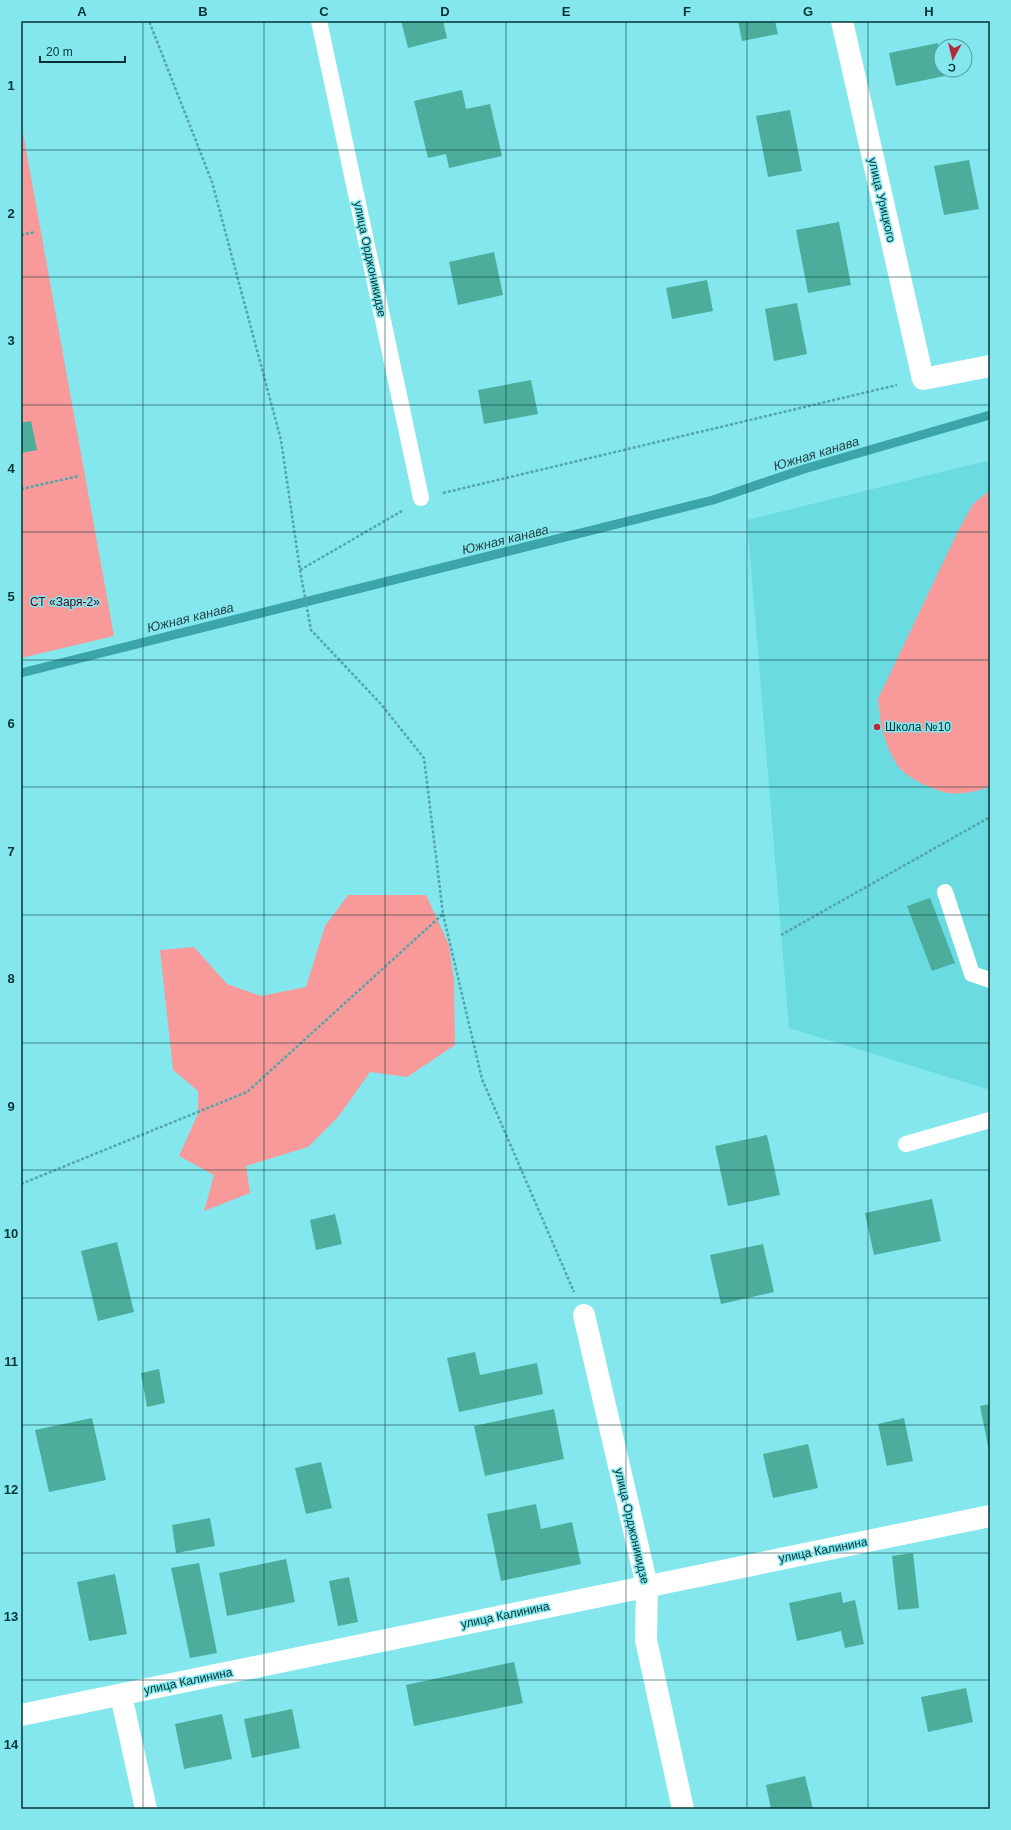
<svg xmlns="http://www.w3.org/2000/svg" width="1011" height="1830" viewBox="0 0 1011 1830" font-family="Helvetica,sans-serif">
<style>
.built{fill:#6adce1}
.green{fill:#f89a9a}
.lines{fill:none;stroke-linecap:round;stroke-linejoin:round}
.stream{stroke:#3ca5ab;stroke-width:9}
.building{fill:#4cad9c}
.path{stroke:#54a5aa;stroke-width:2.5;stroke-dasharray:3 2;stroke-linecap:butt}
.lane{stroke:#fff;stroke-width:16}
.street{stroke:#fff;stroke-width:22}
.grid{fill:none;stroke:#043335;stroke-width:1;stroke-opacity:0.55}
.poi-dot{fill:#b9283a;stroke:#83e7ed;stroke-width:1.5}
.labels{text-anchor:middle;stroke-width:3;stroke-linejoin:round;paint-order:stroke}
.street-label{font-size:12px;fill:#043335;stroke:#83e7ed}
.park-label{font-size:12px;fill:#550211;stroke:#83e7ed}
.poi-label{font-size:12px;fill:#043335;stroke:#83e7ed;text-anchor:start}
.water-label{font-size:13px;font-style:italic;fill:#244446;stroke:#83e7ed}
.neatline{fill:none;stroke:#043335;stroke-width:1.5}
.grid-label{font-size:13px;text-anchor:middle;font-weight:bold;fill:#043335}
</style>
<rect width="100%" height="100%" fill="#83e7ed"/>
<path class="built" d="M 990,460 L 990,1090 L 789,1028 L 747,520 Z"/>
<path class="green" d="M 21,122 L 114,636 L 21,658 Z
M 990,490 L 990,786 C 981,791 959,795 948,793 C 934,790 906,778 898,766 C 884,745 880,723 878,699 L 957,533 L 973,504 Z
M 348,895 L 426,895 L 449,945 L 454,981 L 455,1045 L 407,1077 L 370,1072 L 338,1117 L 308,1147 L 246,1166 L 250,1193 L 204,1211 L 214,1175 L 179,1156 L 198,1114 L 198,1091 L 173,1070 L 160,950 L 194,947 L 227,984 L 261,996 L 306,987 L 325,926 Z"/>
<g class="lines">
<path class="stream" d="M 21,673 L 713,500 L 804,469 L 990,415"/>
</g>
<path class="building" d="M 401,21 L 443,21 L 447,38 L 408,48 Z
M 738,21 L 775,21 L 778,34 L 742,41 Z
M 938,43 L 941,70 L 943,70 L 945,76 L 896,86 L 889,53 Z
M 462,90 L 466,109 L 490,104 L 502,156 L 449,168 L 446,154 L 428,158 L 414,101 Z
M 790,110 L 802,171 L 768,177 L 756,116 Z
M 969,160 L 979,209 L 944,215 L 934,166 Z
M 839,222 L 851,285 L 808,293 L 796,230 Z
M 494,252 L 503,295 L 458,305 L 449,262 Z
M 707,280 L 713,311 L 672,319 L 666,288 Z
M 797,303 L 807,354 L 774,361 L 765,309 Z
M 531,380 L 538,414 L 484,424 L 478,390 Z
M 31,421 L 37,450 L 21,453 L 21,423 Z
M 930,898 L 955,963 L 932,971 L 907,906 Z
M 767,1135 L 780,1195 L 728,1206 L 715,1146 Z
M 932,1199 L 941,1241 L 874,1255 L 865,1213 Z
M 335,1214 L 342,1244 L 316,1250 L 310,1220 Z
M 117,1242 L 134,1312 L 98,1321 L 81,1251 Z
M 763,1244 L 774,1292 L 721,1304 L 710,1255 Z
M 475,1352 L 480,1375 L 537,1363 L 543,1394 L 459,1412 L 447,1358 Z
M 159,1369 L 165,1403 L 147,1407 L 141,1373 Z
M 990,1404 L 990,1450 L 989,1451 L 980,1406 Z
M 554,1409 L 564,1459 L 485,1476 L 474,1426 Z
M 92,1418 L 106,1480 L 49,1492 L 35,1430 Z
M 904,1418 L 913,1461 L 887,1466 L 878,1424 Z
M 808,1444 L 818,1488 L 773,1498 L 763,1454 Z
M 321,1462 L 332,1508 L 306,1514 L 295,1468 Z
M 536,1504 L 541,1529 L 572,1522 L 581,1564 L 501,1581 L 487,1514 Z
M 210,1518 L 215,1546 L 176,1553 L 172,1525 Z
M 913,1553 L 919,1608 L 898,1610 L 892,1556 Z
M 286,1559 L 295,1602 L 227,1616 L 219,1573 Z
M 199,1563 L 217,1653 L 190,1658 L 171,1568 Z
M 115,1574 L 127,1634 L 89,1641 L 77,1582 Z
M 349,1577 L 358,1622 L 338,1626 L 329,1581 Z
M 841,1592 L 843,1603 L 855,1600 L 864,1644 L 845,1648 L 841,1631 L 797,1641 L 789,1603 Z
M 514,1662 L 523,1703 L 414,1726 L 406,1685 Z
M 966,1688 L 973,1722 L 928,1732 L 921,1697 Z
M 292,1709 L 300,1748 L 252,1758 L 244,1719 Z
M 222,1714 L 232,1759 L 184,1769 L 175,1724 Z
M 805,1776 L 813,1809 L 771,1809 L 766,1785 Z"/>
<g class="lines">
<path class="path" d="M 21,235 L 35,232
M 21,489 L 79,476
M 443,493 L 897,385
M 300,570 L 402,511
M 443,914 L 482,1079 L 574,1292
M 781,935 L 990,817
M 21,1184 L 247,1092 L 443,914 L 424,758 L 380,703 L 311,630 L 300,570 L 281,440 L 212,182 L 149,21"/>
<path class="lane" d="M 319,21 L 421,498
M 945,892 L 972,974 L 990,980
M 906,1144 L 990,1120"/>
<path class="street" d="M 842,21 L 923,379 L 990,366
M 584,1315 L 647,1586 L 646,1640 L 683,1809
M 121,1695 L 146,1809
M 21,1715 L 990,1516"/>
</g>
<path class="grid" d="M 143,21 L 143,1809M 264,21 L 264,1809M 385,21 L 385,1809M 506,21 L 506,1809M 626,21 L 626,1809M 747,21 L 747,1809M 868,21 L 868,1809M 21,150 L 990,150M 21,277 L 990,277M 21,405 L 990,405M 21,532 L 990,532M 21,660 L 990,660M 21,787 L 990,787M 21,915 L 990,915M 21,1043 L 990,1043M 21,1170 L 990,1170M 21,1298 L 990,1298M 21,1425 L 990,1425M 21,1553 L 990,1553M 21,1680 L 990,1680"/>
<circle class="poi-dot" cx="877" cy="727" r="4"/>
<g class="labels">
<g class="street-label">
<text transform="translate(882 200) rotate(77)" y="4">улица Урицкого</text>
<text transform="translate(370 259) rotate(78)" y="4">улица Орджоникидзе</text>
<text transform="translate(632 1526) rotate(77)" y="4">улица Орджоникидзе</text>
<text transform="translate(823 1550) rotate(-11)" y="4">улица Калинина</text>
<text transform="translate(505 1615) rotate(-12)" y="4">улица Калинина</text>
<text transform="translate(188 1681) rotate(-12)" y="4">улица Калинина</text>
</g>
<g class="park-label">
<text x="65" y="606">СТ «Заря-2»</text>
</g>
<g class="poi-label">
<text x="885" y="731">Школа №10</text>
</g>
<g class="water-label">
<text transform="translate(816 453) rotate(-17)" y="5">Южная канава</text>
<text transform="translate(505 539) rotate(-14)" y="5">Южная канава</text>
<text transform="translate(190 617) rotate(-14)" y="5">Южная канава</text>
</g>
</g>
<rect width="1011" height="1830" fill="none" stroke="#83e7ed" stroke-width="44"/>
<g transform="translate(953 58) rotate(187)"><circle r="19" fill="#83e7ed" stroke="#509fa3"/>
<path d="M0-3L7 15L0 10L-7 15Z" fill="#b9283a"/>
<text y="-6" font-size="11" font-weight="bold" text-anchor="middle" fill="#043335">С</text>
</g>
<path d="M40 56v6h85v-6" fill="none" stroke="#043335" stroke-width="2"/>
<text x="46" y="56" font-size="12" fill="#043335" stroke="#83e7ed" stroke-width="3" paint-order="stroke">20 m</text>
<rect x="22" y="22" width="967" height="1786" class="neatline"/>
<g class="grid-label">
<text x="82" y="16">A</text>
<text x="203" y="16">B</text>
<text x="324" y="16">C</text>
<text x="445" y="16">D</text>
<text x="566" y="16">E</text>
<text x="687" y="16">F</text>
<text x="808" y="16">G</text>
<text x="929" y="16">H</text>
<text x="11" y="90">1</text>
<text x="11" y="218">2</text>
<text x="11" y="345">3</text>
<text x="11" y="473">4</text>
<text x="11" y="601">5</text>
<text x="11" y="728">6</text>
<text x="11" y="856">7</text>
<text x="11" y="983">8</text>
<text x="11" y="1111">9</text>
<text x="11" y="1238">10</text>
<text x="11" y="1366">11</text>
<text x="11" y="1494">12</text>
<text x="11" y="1621">13</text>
<text x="11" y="1749">14</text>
</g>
</svg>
